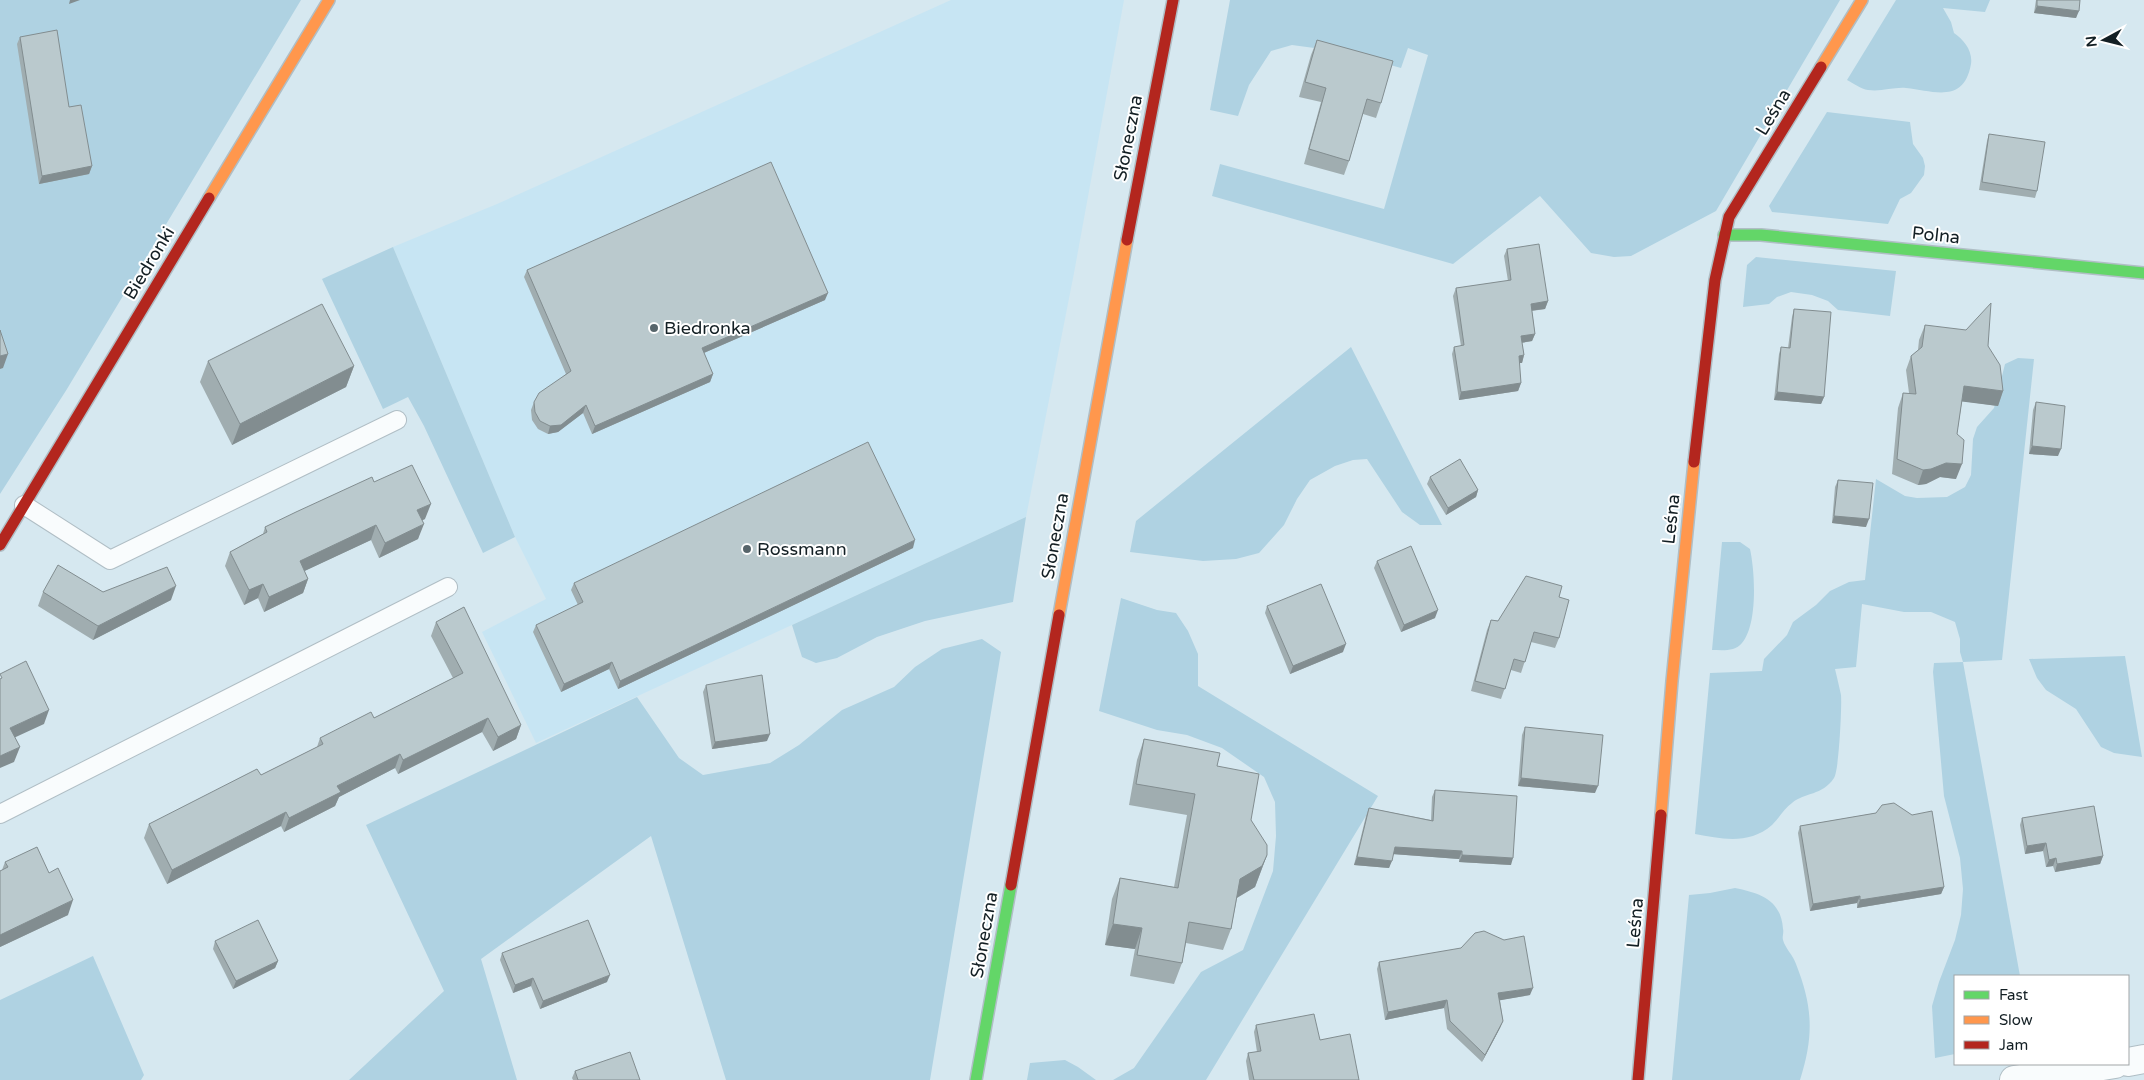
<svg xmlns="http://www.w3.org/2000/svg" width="2144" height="1080" viewBox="0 0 2144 1080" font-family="'Varela Round',sans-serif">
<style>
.built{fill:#c7e5f3}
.green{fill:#afd2e2}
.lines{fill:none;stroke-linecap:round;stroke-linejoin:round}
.lane-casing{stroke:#b0bec5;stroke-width:20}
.street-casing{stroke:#b0bec5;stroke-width:30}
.fast-casing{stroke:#b0bec5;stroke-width:14}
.slow-casing{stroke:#b0bec5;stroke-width:14}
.jam-casing{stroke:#b0bec5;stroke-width:14}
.lane{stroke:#f9fcfd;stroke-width:18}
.street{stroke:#f9fcfd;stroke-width:28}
.fast{stroke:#63d668;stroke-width:11}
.slow{stroke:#ff974d;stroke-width:11}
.jam{stroke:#b3261e;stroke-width:11}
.wall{fill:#a0adb0}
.shaded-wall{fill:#828d90}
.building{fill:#bac9cd;stroke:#828d90}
.poi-dot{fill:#57656b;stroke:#fff;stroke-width:2}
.labels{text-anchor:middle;stroke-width:4;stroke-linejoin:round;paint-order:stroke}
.street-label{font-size:18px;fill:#131f24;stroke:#fff}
.poi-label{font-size:18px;fill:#131f24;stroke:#fff;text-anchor:start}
</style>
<rect width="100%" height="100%" fill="#d6e8f0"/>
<path class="built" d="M 951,0 L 1124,0 L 1074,273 L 1026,517 L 536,743 L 482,632 L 546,599 L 515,537 L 393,247 L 497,204 Z"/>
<path class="green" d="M 0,0 L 301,0 L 67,389 L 0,494 Z
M 1230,0 L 1840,0 L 1716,211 L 1631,256 L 1614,257 L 1591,253 L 1540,196 L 1453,264 L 1212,196 L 1220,164 L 1384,209 L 1428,55 L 1408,48 L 1401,68 L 1344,52 L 1292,45 L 1271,51 L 1249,85 L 1238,116 L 1210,110 Z
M 1896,0 L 1990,0 L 1985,12 L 1943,8 L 1951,22 L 1954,33 C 1964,40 1973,51 1971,64 C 1964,104 1934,91 1906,88 C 1893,87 1881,92 1868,90 C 1861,89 1853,83 1847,80 Z
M 1827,112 L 1910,122 L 1913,144 L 1923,158 L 1925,166 L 1924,175 L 1911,193 L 1900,199 L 1888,224 L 1772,212 L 1769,206 Z
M 393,247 L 515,537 L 483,553 L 424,426 L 408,397 L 383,409 L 322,279 Z
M 1756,257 L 1896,271 L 1890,316 L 1838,310 L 1828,301 L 1812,295 L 1791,292 L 1777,297 L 1769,304 L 1743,307 L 1747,265 Z
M 1351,347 L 1442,525 L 1420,525 L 1402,512 L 1367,459 L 1353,460 L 1335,466 L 1310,480 L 1297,499 L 1284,525 L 1259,553 L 1236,559 L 1203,561 L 1130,552 L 1136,521 Z
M 2018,358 L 2034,359 L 2002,660 L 1963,662 L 2020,976 L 1955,976 L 1955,1054 L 1935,1058 L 1932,1006 L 1939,982 L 1955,940 L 1961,915 L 1963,889 L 1960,858 L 1944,796 L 1933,672 L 1934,663 L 1963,662 L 1960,652 L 1960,639 L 1955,622 L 1931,612 L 1904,612 L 1862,604 L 1856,667 L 1835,669 C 1837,677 1839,686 1841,695 C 1842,706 1839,771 1834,778 C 1822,796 1805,792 1792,803 C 1784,809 1779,818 1772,825 C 1749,845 1722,839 1695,834 L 1710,673 L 1762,671 L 1764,659 L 1787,635 L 1793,622 L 1816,605 L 1830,591 L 1849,582 L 1865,580 L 1876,479 L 1905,496 L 1917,498 L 1947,497 L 1965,487 L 1971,475 L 1973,439 L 1977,427 L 1994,408 L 2005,364 Z
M 1026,517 L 1013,602 L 925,621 L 877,637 L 837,658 L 816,663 L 802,657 L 792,625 Z
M 1722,542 L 1740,542 L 1750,549 C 1755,572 1758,624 1742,643 C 1735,652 1722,650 1712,650 Z
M 1121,598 L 1157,610 L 1176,613 L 1188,631 L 1198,654 L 1198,686 L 1378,796 L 1206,1080 L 1113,1080 L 1134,1068 L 1201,972 L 1243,950 L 1273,871 L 1276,836 L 1275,802 L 1264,777 L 1222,748 L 1187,735 L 1157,730 L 1099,711 Z
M 982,639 L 1001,652 L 930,1080 L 726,1080 L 651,836 L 481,959 L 517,1080 L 349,1080 L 444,991 L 366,825 L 637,697 L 679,758 L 703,775 L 770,763 L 799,745 L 842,710 L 894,687 L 915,667 L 942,649 Z
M 2125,656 L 2142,757 L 2114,753 L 2101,747 L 2076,709 L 2046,690 L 2037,678 L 2029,659 Z
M 1735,888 C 1759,893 1781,899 1783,929 C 1784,932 1782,937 1783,940 C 1785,948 1793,955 1796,964 C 1813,1007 1814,1036 1800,1080 L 1672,1080 L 1689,895 L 1710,893 Z
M 93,956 L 144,1075 L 141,1080 L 0,1080 L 0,1000 Z
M 1065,1060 L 1078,1067 L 1096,1080 L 1027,1080 L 1030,1063 Z"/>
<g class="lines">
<g class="lane-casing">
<path id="lane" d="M 24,505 L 110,560 L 397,420
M 0,814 L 448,587"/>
</g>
<g class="street-casing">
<path id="street" d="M 2128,1062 L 2144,1059
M 2014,1080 L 2115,1064"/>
</g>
<g class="fast-casing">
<path id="fast" d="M 1724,235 L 1761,235 L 2144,273
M 976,1080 L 1011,885"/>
</g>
<g class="slow-casing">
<path id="slow" d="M 1821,67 L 1862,0
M 209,198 L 329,0
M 1059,615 L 1127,240
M 1661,815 L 1672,681 L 1694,462"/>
</g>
<g class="jam-casing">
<path id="jam" d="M 1127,240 L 1173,0
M 1694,462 L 1715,280 L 1729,217 L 1821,67
M 0,545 L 209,198
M 1011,885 L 1059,615
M 1638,1080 L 1661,815"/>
</g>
<use href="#lane" class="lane"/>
<use href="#street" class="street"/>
<use href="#fast" class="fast"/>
<use href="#slow" class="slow"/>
<use href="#jam" class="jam"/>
</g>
<path class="wall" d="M 2036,0 L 2080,0 L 2076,18 L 2034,13 Z
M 20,37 L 69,107 L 92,166 L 89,174 L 39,184 L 17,44 Z
M 1317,40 L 1381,103 L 1376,118 L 1363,114 L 1349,161 L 1344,175 L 1304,164 L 1321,102 L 1299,97 L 1311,55 Z
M 1989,134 L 2037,191 L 2035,198 L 1979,190 L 1987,141 Z
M 1507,249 L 1548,301 L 1545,309 L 1532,311 L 1535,334 L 1532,341 L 1522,343 L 1524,355 L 1522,363 L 1519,363 L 1521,383 L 1518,391 L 1459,400 L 1452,354 L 1454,347 L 1461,346 L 1453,296 L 1456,288 L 1508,281 L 1504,256 Z
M 527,270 L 825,300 L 704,353 L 713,374 L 710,382 L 592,434 L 583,413 L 558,432 L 548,434 L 538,429 L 532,420 L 531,410 L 534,402 L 566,374 L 524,277 Z
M 1794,309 L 1824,397 L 1821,404 L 1774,400 L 1779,354 L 1781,347 L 1788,348 L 1792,317 Z
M 1925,325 L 1988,346 L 2003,391 L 1998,406 L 1962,401 L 1957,434 L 1956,479 L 1940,477 L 1926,484 L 1918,485 L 1892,474 L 1898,408 L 1903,393 L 1909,393 L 1906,370 L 1911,356 L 1918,350 L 1919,340 Z
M 208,361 L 354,366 L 346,387 L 232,445 L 200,382 Z
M 2036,402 L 2058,456 L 2029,454 L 2033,410 Z
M 1430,477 L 1478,490 L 1476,497 L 1446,515 L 1427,484 Z
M 1838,480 L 1866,527 L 1832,523 L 1835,487 Z
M 374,482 L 425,519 L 422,520 L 418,539 L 379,558 L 371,540 L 304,571 L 308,579 L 303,593 L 264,612 L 258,598 L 244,605 L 225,566 L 230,552 L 263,534 L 265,527 Z
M 913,548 L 618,689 L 609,669 L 561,692 L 533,632 L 536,625 L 578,605 L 571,590 L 574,583 Z
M 1377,561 L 1435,618 L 1401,632 L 1374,568 Z
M 43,592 L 103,592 L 171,600 L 93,640 L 38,606 Z
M 1559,597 L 1559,638 L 1555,648 L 1531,642 L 1521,673 L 1511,670 L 1501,699 L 1471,691 L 1487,630 L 1491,620 L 1498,621 Z
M 1267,606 L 1343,652 L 1290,674 L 1265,613 Z
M 436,622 L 521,725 L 516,739 L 493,751 L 482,732 L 398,774 L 395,768 L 339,797 L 335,806 L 284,832 L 281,826 L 167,884 L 144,838 L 149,824 L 261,775 L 317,747 L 320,738 L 374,718 L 453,678 L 431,636 Z
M 706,685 L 767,741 L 712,749 L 703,692 Z
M 1525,727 L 1595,793 L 1518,786 L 1522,735 Z
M 1144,739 L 1217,766 L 1251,820 L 1267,855 L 1255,887 L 1237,898 L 1231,929 L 1223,950 L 1186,943 L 1182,963 L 1174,984 L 1130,976 L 1135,949 L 1105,945 L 1112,899 L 1120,878 L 1174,887 L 1187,815 L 1129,805 L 1137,760 Z
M 1435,790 L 1511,865 L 1459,862 L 1459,859 L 1393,854 L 1389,868 L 1354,865 L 1366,816 L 1369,808 L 1431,820 L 1432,797 Z
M 1876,813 L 1944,887 L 1941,894 L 1857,908 L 1857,903 L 1810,911 L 1798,833 L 1800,826 Z
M 2022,818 L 2103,856 L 2100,864 L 2055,872 L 2053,866 L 2046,867 L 2043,851 L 2025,854 L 2020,825 Z
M 5,862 L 49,873 L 68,915 L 0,947 L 0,871 L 2,870 Z
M 215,941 L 278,961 L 275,968 L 233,989 L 213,949 Z
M 502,953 L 607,982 L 540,1009 L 531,986 L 513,993 L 500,960 Z
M 1379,962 L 1530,995 L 1500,1000 L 1503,1021 L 1500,1028 L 1482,1062 L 1447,1029 L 1444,1008 L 1385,1020 L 1377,969 Z
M 1256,1025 L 1320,1040 L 1359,1080 L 1249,1080 L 1246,1061 L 1248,1053 L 1257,1052 L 1254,1032 Z
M 575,1071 L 640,1080 L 573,1080 L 572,1078 Z"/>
<path class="shaded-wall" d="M 70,0 L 80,0 L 69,4 Z
M 2037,6 L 2079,11 L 2076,18 L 2034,13 Z
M 92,166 L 89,174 L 39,184 L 42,176 Z
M 828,293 L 825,300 L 699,355 L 702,348 Z
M 1548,301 L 1545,309 L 1528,311 L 1531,304 Z
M 1535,334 L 1532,341 L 1519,343 L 1521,336 Z
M 8,354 L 3,368 L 0,369 L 0,356 Z
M 1524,355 L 1522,363 L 1516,363 L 1519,356 Z
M 354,366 L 346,387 L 232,445 L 240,424 Z
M 713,374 L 710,382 L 592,434 L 595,426 Z
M 1521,383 L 1518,391 L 1459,400 L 1461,392 Z
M 1964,386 L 2003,391 L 1998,406 L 1958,401 Z
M 1777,392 L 1824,397 L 1821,404 L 1774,400 Z
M 586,405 L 583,413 L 558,432 L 548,434 L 550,426 Z
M 2032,446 L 2061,449 L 2058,456 L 2029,454 Z
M 1946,463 L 1962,464 L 1956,479 L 1940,477 L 1926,484 L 1918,485 L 1923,470 Z
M 1478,490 L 1476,497 L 1446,515 L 1448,508 Z
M 431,504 L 425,519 L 412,525 L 417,510 Z
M 1834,516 L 1869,519 L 1866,527 L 1832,523 Z
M 424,524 L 418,539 L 379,558 L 385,543 Z
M 376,525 L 371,540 L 294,576 L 300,561 Z
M 915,540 L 913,548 L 618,689 L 620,681 Z
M 308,579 L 303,593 L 264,612 L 269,597 Z
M 263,584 L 258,598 L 244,605 L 249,590 Z
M 176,586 L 171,600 L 93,640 L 98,626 Z
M 1438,610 L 1435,618 L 1401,632 L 1404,625 Z
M 1346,644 L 1343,652 L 1290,674 L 1293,666 Z
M 612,662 L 609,669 L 561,692 L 564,684 Z
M 49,710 L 44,724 L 5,742 L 10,728 Z
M 488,718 L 482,732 L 398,774 L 403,760 Z
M 521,725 L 516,739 L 493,751 L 498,737 Z
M 770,734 L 767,741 L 712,749 L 715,742 Z
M 20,747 L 14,762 L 0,768 L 0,756 Z
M 400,754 L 395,768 L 339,797 L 335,806 L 284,832 L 289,818 L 337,786 Z
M 1521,778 L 1598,786 L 1595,793 L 1518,786 Z
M 286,812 L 281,826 L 167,884 L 172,870 Z
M 2046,843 L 2043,851 L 2025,854 L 2027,846 Z
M 1395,847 L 1462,851 L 1459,859 L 1392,854 Z
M 1267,855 L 1255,887 L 1233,900 L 1240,879 Z
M 1462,855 L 1513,858 L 1511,865 L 1459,862 Z
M 2103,856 L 2100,864 L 2055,872 L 2057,864 Z
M 1357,857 L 1392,861 L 1389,868 L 1354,865 Z
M 2056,858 L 2053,866 L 2046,867 L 2049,860 Z
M 1944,887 L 1941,894 L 1857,908 L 1860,900 Z
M 1860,896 L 1857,903 L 1810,911 L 1813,904 Z
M 73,900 L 68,915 L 0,947 L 0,935 Z
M 1113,924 L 1142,928 L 1135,949 L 1105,945 Z
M 278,961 L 275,968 L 233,989 L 236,981 Z
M 610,975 L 607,982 L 540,1009 L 543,1001 Z
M 533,978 L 531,986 L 513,993 L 515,985 Z
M 1533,988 L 1530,995 L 1496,1001 L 1498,993 Z
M 1447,1000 L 1444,1008 L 1385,1020 L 1388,1012 Z
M 1503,1021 L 1500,1028 L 1482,1062 L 1485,1055 Z"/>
<path class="building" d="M 2037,0 L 2080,0 L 2079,11 L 2037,6 Z
M 57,30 L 69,107 L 81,105 L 92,166 L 42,176 L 20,37 Z
M 1317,40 L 1393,61 L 1381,103 L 1367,99 L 1349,161 L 1309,149 L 1326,88 L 1305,82 Z
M 1989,134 L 2045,142 L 2037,191 L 1982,182 Z
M 771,162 L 828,293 L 702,348 L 713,374 L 595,426 L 586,405 L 561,425 L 550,426 L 540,421 L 535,412 L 534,402 L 539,393 L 571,371 L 527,270 Z
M 1539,244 L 1548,301 L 1531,304 L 1535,334 L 1521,336 L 1524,355 L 1519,356 L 1521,383 L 1461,392 L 1454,347 L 1464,345 L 1456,288 L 1511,280 L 1507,249 Z
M 1991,303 L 1988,346 L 2000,365 L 2003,391 L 1964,386 L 1957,434 L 1964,440 L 1962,464 L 1946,463 L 1931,469 L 1923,470 L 1897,459 L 1903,393 L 1916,394 L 1911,356 L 1922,347 L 1925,325 L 1966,330 Z
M 322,304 L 354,366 L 240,424 L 208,361 Z
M 1794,309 L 1831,312 L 1824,397 L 1777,392 L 1781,347 L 1790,348 Z
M 0,330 L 8,354 L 0,356 Z
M 2036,402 L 2065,406 L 2061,449 L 2032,446 Z
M 868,442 L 915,540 L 620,681 L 612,662 L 564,684 L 536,625 L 583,602 L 574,583 Z
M 1460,459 L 1478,490 L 1448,508 L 1430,477 Z
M 412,465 L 431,504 L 417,510 L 424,524 L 385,543 L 376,525 L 300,561 L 308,579 L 269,597 L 263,584 L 249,590 L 230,552 L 267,532 L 265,527 L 296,512 L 372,477 L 374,482 Z
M 1838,480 L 1873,483 L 1869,519 L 1834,516 Z
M 1411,546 L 1438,610 L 1404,625 L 1377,561 Z
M 58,565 L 103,592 L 167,567 L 176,586 L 98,626 L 43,592 Z
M 1526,576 L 1562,586 L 1559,597 L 1569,600 L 1559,638 L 1534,632 L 1525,662 L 1514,659 L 1505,689 L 1475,681 L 1491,620 L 1498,621 Z
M 1321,584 L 1346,644 L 1293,666 L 1267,606 Z
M 464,607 L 521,725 L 498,737 L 488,718 L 403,760 L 400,754 L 337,786 L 341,792 L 289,818 L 286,812 L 172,870 L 149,824 L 257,769 L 261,775 L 323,744 L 320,738 L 371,712 L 374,718 L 463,673 L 436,622 Z
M 26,661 L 49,710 L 10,728 L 20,747 L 0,756 L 0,679 L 2,678 L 0,674 Z
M 762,675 L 770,734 L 715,742 L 706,685 Z
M 1525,727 L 1603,735 L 1598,786 L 1521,778 Z
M 1144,739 L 1220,753 L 1217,766 L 1259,774 L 1251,820 L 1267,845 L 1267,855 L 1262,866 L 1240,879 L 1231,929 L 1189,922 L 1182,963 L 1137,955 L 1142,928 L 1113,924 L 1120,878 L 1178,888 L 1195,794 L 1136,784 Z
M 1435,790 L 1517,796 L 1513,858 L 1462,855 L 1462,851 L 1395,847 L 1392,861 L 1357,857 L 1369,808 L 1433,821 Z
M 1894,803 L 1912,815 L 1932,811 L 1944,887 L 1860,900 L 1860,896 L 1813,904 L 1800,826 L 1876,813 L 1882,805 Z
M 2094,806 L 2103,856 L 2057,864 L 2056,858 L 2049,860 L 2046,843 L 2027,846 L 2022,818 Z
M 37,847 L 49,873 L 58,868 L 73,900 L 0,935 L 0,871 L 8,867 L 5,862 Z
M 258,920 L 278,961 L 236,981 L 215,941 Z
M 588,920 L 610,975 L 543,1001 L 533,978 L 515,985 L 502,953 Z
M 1484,931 L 1504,940 L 1524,936 L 1533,988 L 1498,993 L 1503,1021 L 1485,1055 L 1450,1021 L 1447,1000 L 1388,1012 L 1379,962 L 1461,948 L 1475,933 Z
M 1314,1014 L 1320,1040 L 1350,1034 L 1359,1080 L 1254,1080 L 1248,1053 L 1261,1051 L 1256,1025 Z
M 630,1052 L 640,1080 L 578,1080 L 575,1071 Z"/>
<g class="poi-dot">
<circle cx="654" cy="328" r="5"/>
<circle cx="747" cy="549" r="5"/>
</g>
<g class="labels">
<g class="street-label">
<text transform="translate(1773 112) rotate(-59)" y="6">Leśna</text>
<text transform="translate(1128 138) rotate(-79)" y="6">Słoneczna</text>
<text transform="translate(1936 235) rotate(6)" y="6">Polna</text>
<text transform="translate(149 263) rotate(-59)" y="6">Biedronki</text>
<text transform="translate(1671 519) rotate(-84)" y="6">Leśna</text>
<text transform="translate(1055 536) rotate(-80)" y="6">Słoneczna</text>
<text transform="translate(1635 923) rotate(-85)" y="6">Leśna</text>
<text transform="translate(984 935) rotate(-80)" y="6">Słoneczna</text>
</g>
<g class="poi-label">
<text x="664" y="334">Biedronka</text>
<text x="757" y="555">Rossmann</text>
</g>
</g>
<rect x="1954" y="975" width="175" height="90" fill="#ffffff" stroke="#a1a5a7"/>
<rect x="1964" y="991" width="25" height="8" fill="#63d668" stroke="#a1a5a7"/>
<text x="1999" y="1000" font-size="15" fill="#131f24">Fast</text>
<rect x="1964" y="1016" width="25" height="8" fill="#ff974d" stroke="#a1a5a7"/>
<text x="1999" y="1025" font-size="15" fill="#131f24">Slow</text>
<rect x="1964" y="1041" width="25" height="8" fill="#b3261e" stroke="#a1a5a7"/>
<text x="1999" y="1050" font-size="15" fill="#131f24">Jam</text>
<g transform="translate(2104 40) rotate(263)" stroke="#ffffff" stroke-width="4" paint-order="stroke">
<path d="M0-4L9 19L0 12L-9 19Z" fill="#131f24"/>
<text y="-8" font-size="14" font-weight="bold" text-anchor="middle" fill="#131f24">N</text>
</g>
</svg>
